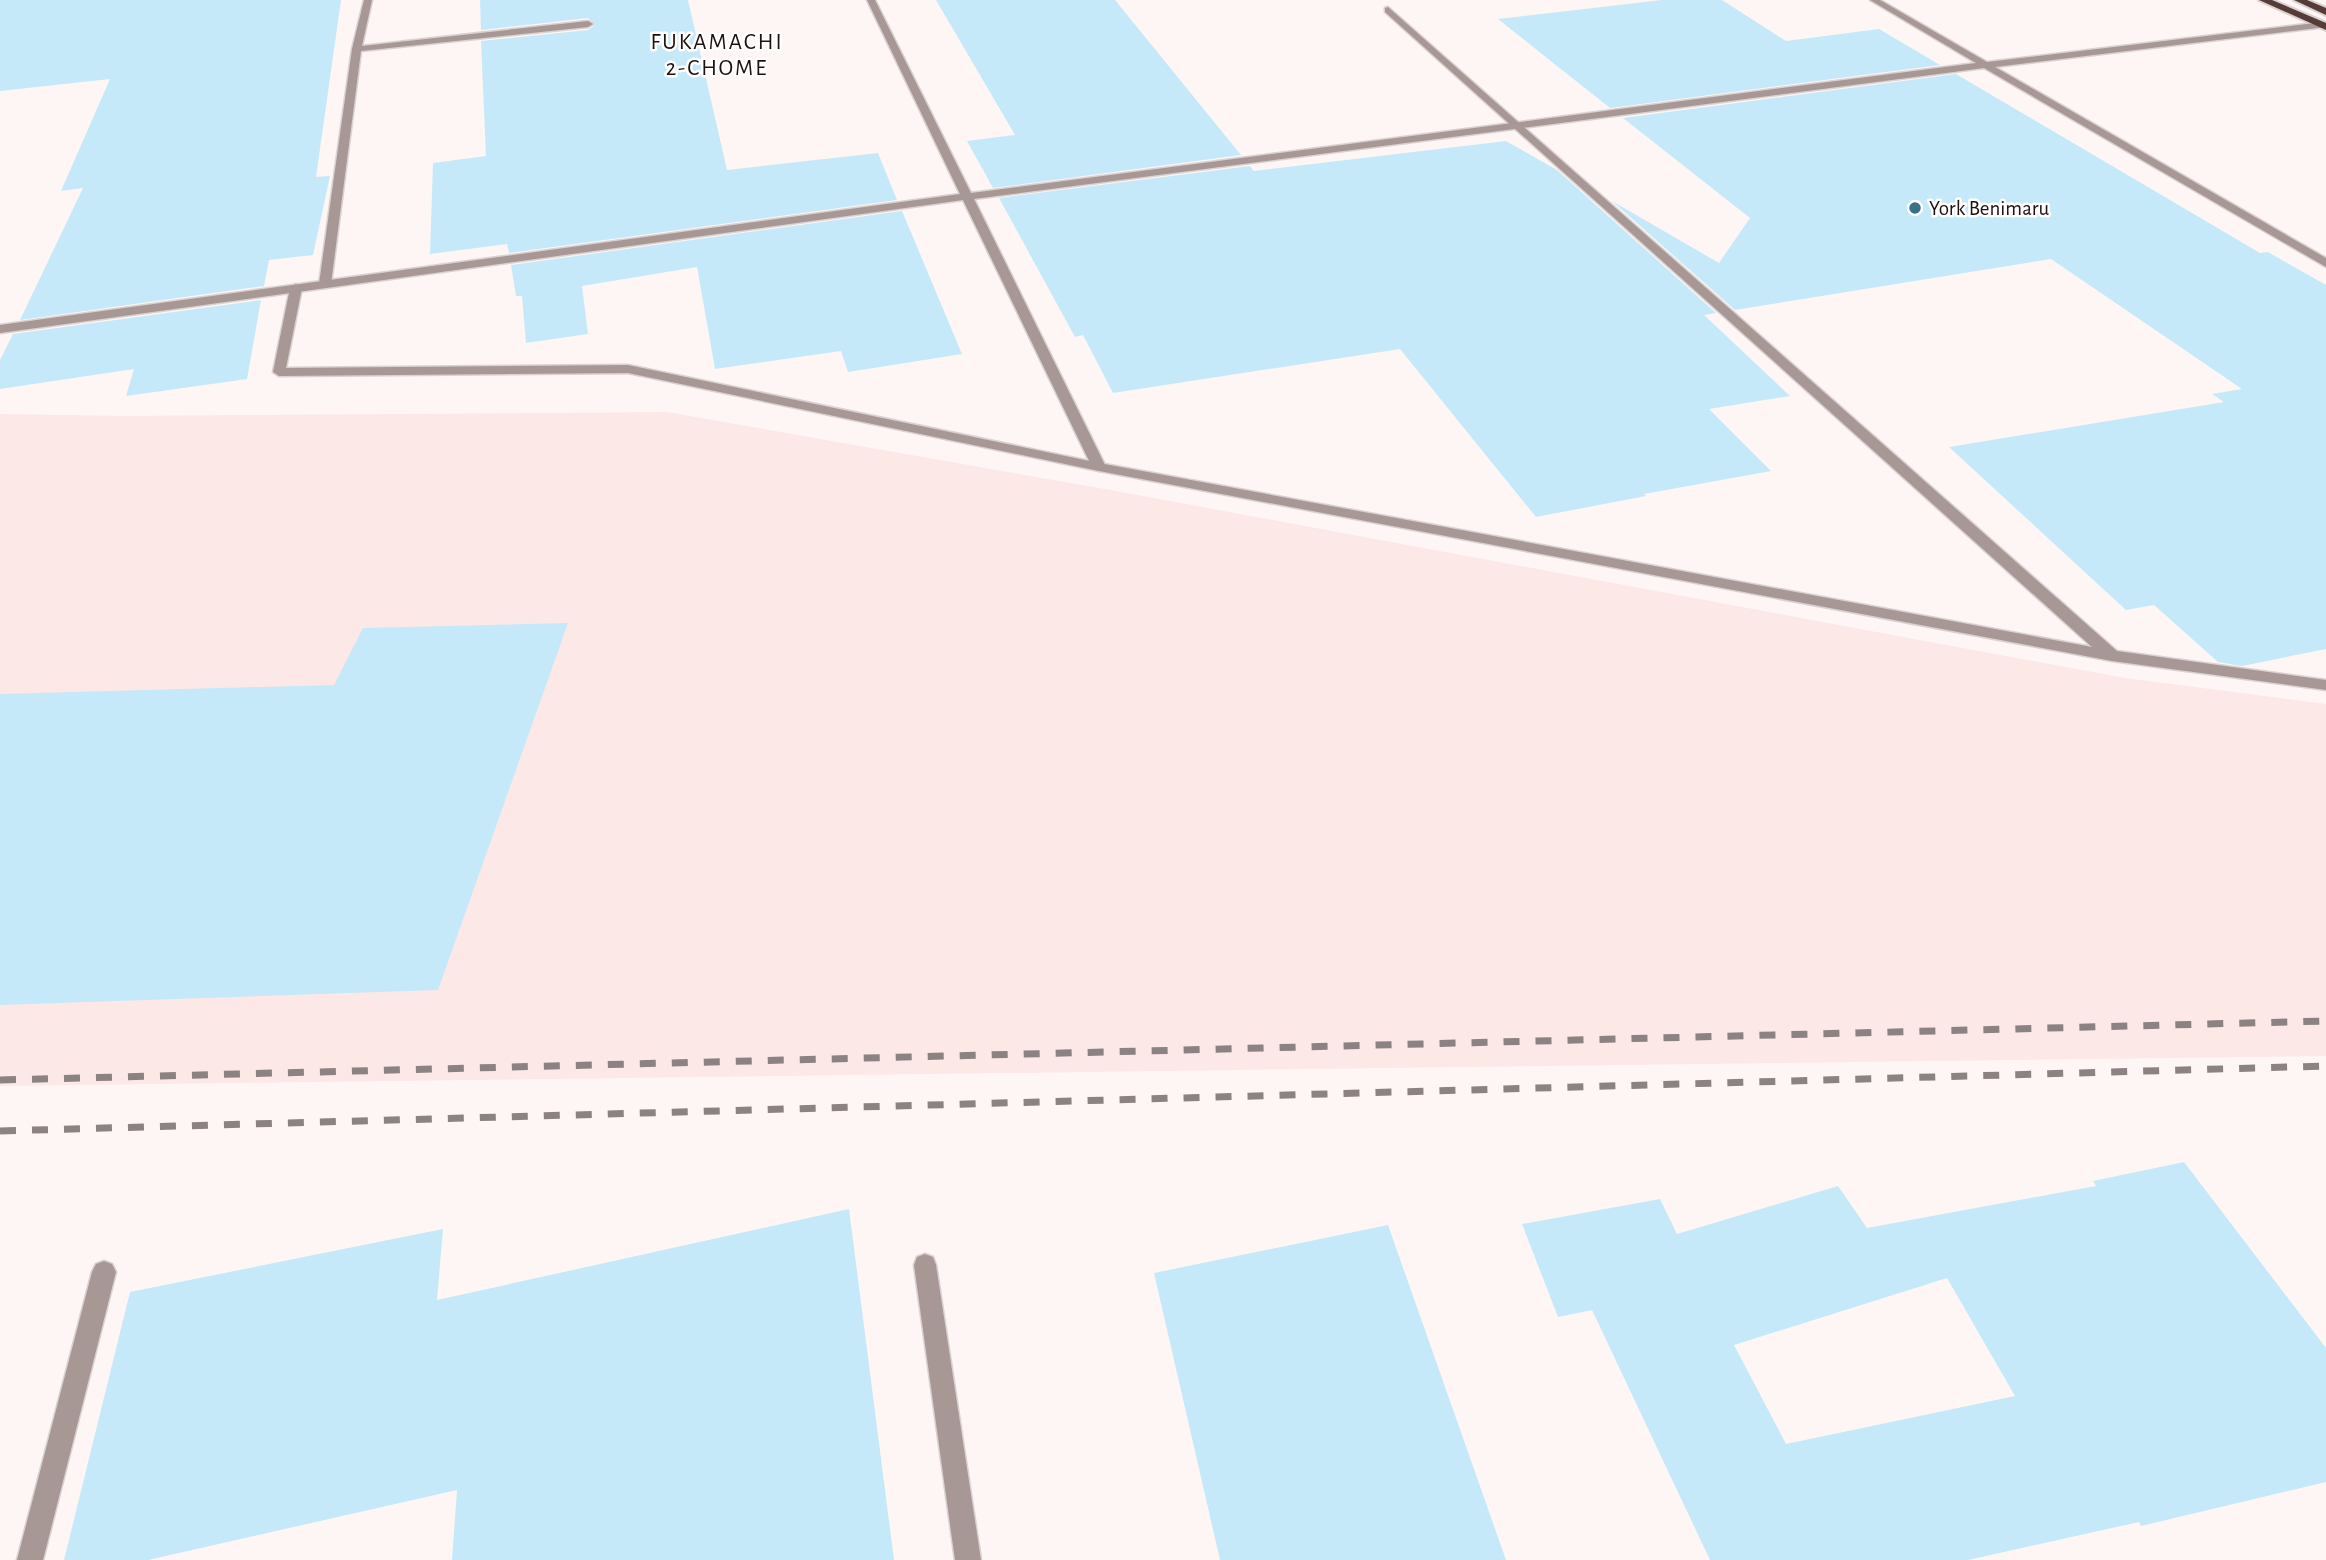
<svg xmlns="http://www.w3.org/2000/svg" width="2326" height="1560" viewBox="0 0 2326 1560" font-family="'Alegreya Sans',sans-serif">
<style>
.built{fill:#fce8e6}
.building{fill:#c5e9f9;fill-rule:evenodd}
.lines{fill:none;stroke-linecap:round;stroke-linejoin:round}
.service-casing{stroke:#dad2d0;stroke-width:3}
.minor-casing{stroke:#dad2d0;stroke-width:3}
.trunk-casing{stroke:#dad2d0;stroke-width:4}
.service{fill:#a79795;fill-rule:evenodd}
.minor{fill:#a79795;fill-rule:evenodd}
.trunk{fill:#573b38;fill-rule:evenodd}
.rail{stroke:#8c8281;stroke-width:7;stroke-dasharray:16 16;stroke-linecap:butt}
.poi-dot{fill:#37728a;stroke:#fff;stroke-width:2.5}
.labels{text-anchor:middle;stroke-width:5;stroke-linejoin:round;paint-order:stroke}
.far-poi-label{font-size:21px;fill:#1e1210;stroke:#fff;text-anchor:start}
.far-neighbourhood-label{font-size:23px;letter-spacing:2px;fill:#1e1210;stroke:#fff}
</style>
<rect width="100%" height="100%" fill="#fef6f5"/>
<path class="built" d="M 667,412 L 1116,491 L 2125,678 L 2326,704 L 2326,1056 L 0,1086 L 0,414 L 124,416 Z"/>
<path class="building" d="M 0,0 L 341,0 L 316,177 L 330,176 L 313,255 L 269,260 L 264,286 L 20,320 L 83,188 L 61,191 L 110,79 L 0,91 Z
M 480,0 L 688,0 L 727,170 L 878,153 L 897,200 L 509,253 L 507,244 L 430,254 L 433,163 L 486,156 L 481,41 L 588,30 L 595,25 L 588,18 L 481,30 Z
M 936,0 L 1115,0 L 1241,155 L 993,188 L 967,141 L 1015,135 Z
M 1662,0 L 1722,0 L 1786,41 L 1879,29 L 1940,65 L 1610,108 L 1498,19 Z
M 1956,74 L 2260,253 L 2268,252 L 2326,285 L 2326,649 L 2242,666 L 2218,662 L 2154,605 L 2126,610 L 1949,447 L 2224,402 L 2212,394 L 2242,389 L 2051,259 L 1735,310 L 1612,201 L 1719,263 L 1750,218 L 1623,118 Z
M 1506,141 L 1557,170 L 1716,313 L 1704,315 L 1790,396 L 1709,409 L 1771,471 L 1644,494 L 1646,496 L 1536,517 L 1400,349 L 1113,393 L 1083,335 L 1075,337 L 999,198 L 1250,166 L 1254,171 Z
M 902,211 L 962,354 L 848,372 L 841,351 L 715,369 L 697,267 L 582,286 L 588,334 L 526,343 L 522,296 L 516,296 L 511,265 Z
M 261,300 L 247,379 L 126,396 L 134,369 L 0,389 L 0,360 L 13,334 Z
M 568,623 L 438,990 L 0,1005 L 0,694 L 334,685 L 363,628 Z
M 2184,1162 L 2326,1348 L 2326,1482 L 2141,1526 L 2139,1522 L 1968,1560 L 1710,1560 L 1592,1310 L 1558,1317 L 1522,1224 L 1660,1199 L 1677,1234 L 1838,1186 L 1867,1228 L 2096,1186 L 2093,1181 ZM 1947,1278 L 2015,1396 L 1786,1444 L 1734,1345 Z
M 849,1209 L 894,1560 L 452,1560 L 457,1490 L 148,1560 L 64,1560 L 130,1292 L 443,1229 L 437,1300 Z
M 1388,1225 L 1506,1560 L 1220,1560 L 1154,1273 Z"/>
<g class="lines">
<g class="service-casing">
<path id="service" d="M 364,0 L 372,0 L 362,46 L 588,21 L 593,24 L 588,27 L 361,51 L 331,284 L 325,288 L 319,284 L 352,49 Z
M 1388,7 L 2117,651 L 2326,680 L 2326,690 L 2112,661 L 1099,471 L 628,373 L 279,376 L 273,372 L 290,288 L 296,284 L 302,288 L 286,368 L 628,365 L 1099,463 L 2092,647 L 1385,12 L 1385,8 Z
M 925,1254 L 933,1257 L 936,1265 L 981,1560 L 955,1560 L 914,1265 L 917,1257 Z
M 104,1261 L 112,1264 L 116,1272 L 43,1560 L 17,1560 L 92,1272 L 96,1264 Z"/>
</g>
<g class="minor-casing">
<path id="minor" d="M 867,0 L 875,0 L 971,193 L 1976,63 L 1870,0 L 1880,0 L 1987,62 L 2323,22 L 2326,23 L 2326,27 L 1995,67 L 2326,258 L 2326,267 L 1984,68 L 974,199 L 1106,467 L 1099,471 L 1092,467 L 963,200 L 0,333 L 0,325 L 960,194 Z"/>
</g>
<g class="trunk-casing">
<path id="trunk" d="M 2259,0 L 2272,0 L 2326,23 L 2326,30 Z
M 2294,0 L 2307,0 L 2326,8 L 2326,15 Z"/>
</g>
<use href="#service" class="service"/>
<use href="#minor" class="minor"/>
<use href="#trunk" class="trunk"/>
<path class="rail" d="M 0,1080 L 2326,1021
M 0,1131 L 2326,1066"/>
</g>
<circle class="poi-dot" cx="1915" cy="208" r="7"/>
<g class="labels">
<g class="far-poi-label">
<text x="1929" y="215">York Benimaru</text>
</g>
<g class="far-neighbourhood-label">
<text x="717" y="49">FUKAMACHI<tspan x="717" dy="26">2-CHOME</tspan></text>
</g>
</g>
</svg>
